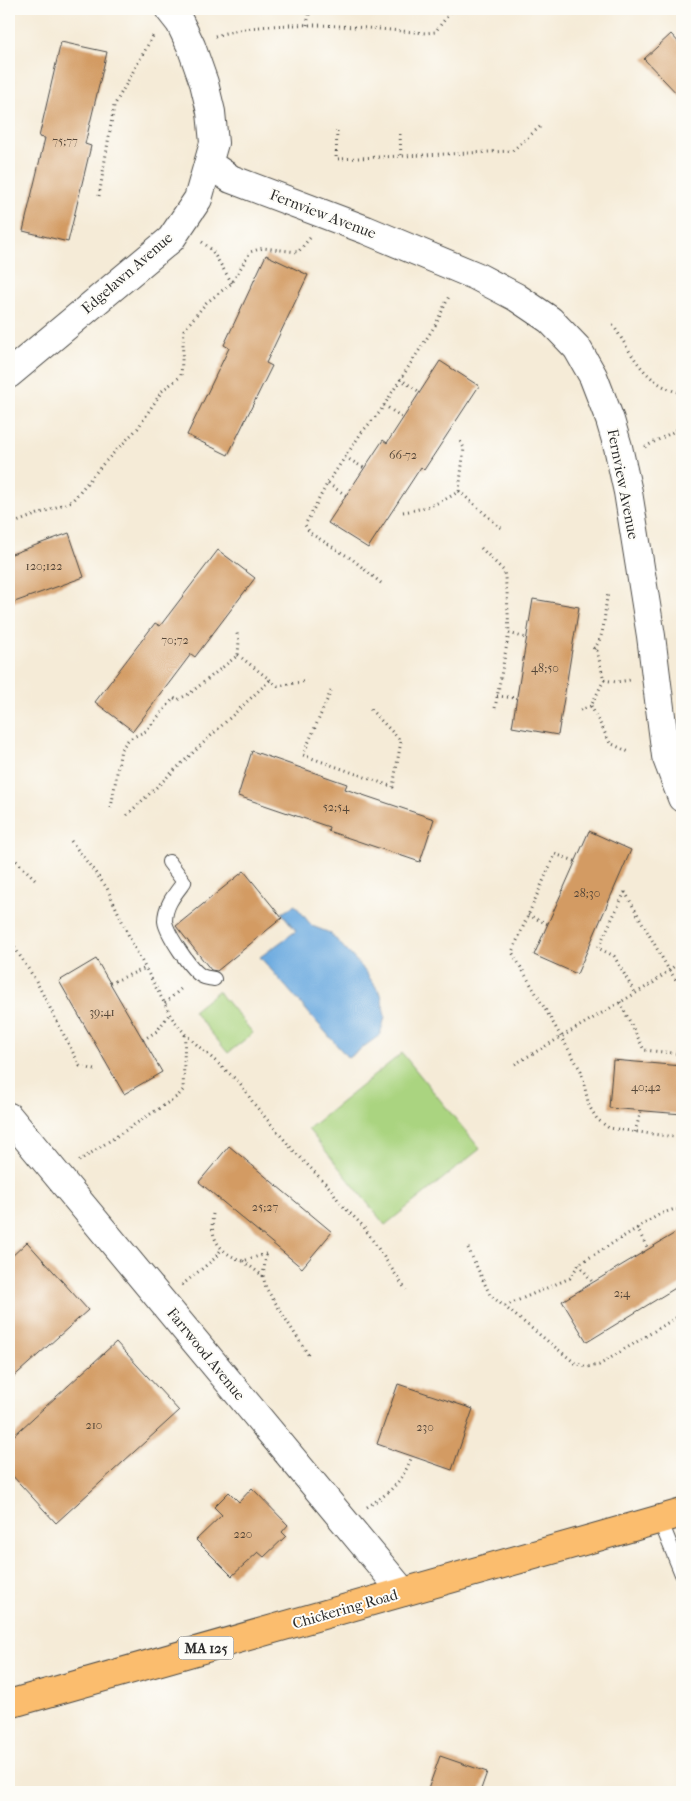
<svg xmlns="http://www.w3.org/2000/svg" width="691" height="1801" viewBox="0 0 691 1801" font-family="'IM FELL French Canon',serif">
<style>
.green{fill:#aad480;stroke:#6a8056}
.water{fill:#6eace0;stroke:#4c6c86}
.building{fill:#d39b63}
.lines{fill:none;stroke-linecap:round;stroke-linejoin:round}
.service-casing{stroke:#494845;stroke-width:16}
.minor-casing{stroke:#494845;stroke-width:30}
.primary-casing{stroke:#494845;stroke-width:30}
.path{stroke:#494845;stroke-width:3;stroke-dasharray:1 4;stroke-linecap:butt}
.service{stroke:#fff;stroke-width:14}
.minor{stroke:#fff;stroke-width:28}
.primary{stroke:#fbbd6e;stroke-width:28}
.labels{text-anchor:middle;stroke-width:4;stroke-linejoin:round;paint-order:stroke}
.number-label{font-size:12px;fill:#554739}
.shield{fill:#fdfcf7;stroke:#6a6a68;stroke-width:1}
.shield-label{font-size:14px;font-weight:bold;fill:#2b2b2b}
.street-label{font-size:15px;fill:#2b2b2b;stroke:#fdfcf7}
</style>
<rect width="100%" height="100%" fill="#fdfcf7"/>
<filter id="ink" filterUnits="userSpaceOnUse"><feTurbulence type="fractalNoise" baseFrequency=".02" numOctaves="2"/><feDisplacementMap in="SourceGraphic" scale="10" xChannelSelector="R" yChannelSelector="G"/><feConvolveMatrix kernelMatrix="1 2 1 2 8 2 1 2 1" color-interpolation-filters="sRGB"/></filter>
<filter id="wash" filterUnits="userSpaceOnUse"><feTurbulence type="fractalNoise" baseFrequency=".0096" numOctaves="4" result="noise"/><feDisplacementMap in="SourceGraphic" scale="20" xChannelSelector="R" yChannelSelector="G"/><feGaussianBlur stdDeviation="1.12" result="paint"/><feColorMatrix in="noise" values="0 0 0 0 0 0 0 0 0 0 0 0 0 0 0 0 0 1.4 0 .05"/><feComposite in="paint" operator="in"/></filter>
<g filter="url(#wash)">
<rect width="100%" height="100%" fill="#f5ebd7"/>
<path class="green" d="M 218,991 L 253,1033 L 228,1053 L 193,1011 Z
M 402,1053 L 480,1149 L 385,1225 L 308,1129 Z"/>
<path class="water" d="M 295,905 L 312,926 L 330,933 L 361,966 L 381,994 L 385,1017 L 380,1035 L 348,1058 L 260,957 L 296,931 L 282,913 Z"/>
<g id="blocks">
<path class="building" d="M 671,34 L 682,46 L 682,99 L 644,59 Z
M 61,42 L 107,52 L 85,144 L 91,146 L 68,242 L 23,231 L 45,138 L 39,137 Z
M 266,255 L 308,275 L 266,363 L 272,366 L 228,455 L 187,435 L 229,348 L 224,345 Z
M 440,361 L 479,386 L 424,470 L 421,467 L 368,548 L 328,523 L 383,440 L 387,443 Z
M 69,533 L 84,577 L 9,604 L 9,555 Z
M 218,550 L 255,578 L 195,657 L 191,654 L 133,731 L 95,702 L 155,623 L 160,626 Z
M 533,599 L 579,607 L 558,735 L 512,727 Z
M 252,751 L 347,784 L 345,789 L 434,819 L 420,862 L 328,831 L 329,827 L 238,796 Z
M 589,831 L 631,850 L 577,974 L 534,955 Z
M 244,871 L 282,918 L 217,971 L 211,970 L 176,926 Z
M 96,959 L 162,1072 L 124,1094 L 59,981 Z
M 613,1060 L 682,1066 L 682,1114 L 609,1108 Z
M 229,1146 L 332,1232 L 302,1268 L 199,1182 Z
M 682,1229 L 682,1284 L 587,1342 L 562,1301 Z
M 27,1242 L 88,1310 L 9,1381 L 9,1259 Z
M 116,1342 L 179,1411 L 56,1523 L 9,1472 L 9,1440 Z
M 398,1384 L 473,1409 L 452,1470 L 377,1444 Z
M 252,1488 L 288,1525 L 282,1532 L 286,1536 L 264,1557 L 258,1552 L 232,1576 L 196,1540 L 222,1515 L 214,1507 L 229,1492 L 239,1502 Z
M 440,1756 L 487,1772 L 480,1792 L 427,1792 Z"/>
</g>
</g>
<g filter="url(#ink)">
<use href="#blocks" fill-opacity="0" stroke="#494845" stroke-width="1"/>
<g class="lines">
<g class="service-casing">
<path id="service" d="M 169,862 L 184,882 C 175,894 165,905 165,921 C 166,932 191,971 202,976 C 205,978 210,978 214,979
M 660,1520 L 682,1574"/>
</g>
<g class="minor-casing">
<path id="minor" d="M 209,164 L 231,179 L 366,230 L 476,276 L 516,297 L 550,320 L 577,348 L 593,376 L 610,420 L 618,447 L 628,492 L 651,636 L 666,756 L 682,798
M 9,374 L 171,239 L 198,199 L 214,143 L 211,112 L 204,83 L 191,46 L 180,23 L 169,9
M 9,1117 L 403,1592"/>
</g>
<g class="primary-casing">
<path id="primary" d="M 9,1704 L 682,1513"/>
</g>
<path class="path" d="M 307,25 L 310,9
M 215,36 C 280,16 359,28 426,33 L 435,32 L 453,9
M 337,131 L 336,159 L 512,151 L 541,126
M 400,134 L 401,157
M 99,196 L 114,106 L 154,34
M 202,242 L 211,249 L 232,283
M 613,325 C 632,354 644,383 680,393 L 682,400
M 400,379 L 420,392
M 384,405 L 403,418
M 645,447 L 682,427
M 345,457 L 364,468
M 328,484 L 346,495
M 459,491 L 501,528
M 403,512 C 424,509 442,503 459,491 L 464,448 L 459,439
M 9,525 L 72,501 L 103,464 L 138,428 L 162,391 L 181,376 L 184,330 L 206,303 L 232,283 L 250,252 L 263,248 L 298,252 L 310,238
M 481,548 L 504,571 L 507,592 L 509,633 L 495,708
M 381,583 L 352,559 L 310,533 L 305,525 L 327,484 L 362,432 L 379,413 L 436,324 L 450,294
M 509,633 L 526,638
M 594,649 C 607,632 603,613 608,594
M 238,655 L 278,686 L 307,681
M 604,680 L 616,682 L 630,680
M 331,691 L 303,755 L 393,787 L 401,741 L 369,708
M 497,696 L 516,698
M 591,706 L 610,743 L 629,752
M 580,710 L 591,706 L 604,680 L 597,651 L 591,646
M 111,808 L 121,749 L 129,739 L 146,731 L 174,698 L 177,700 L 189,694 L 238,655 L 239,641 L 236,630
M 127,815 L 270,680
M 71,841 L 107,888 L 133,945 L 173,1019 L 185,1034 L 240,1083 L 254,1104 L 292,1149 L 331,1189 L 340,1203 L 363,1226 L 406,1290
M 9,854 L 35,879
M 575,861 L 555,854 L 512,952 L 581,1071 L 589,1106 L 597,1119 L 609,1128 L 682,1138
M 625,892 L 598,948 L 614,956 L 635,993
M 625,892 L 669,970 L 682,988
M 528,915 L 548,924
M 9,939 L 35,979 L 80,1066 L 95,1070
M 110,983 L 146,968
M 620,1002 L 644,1050 L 682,1054
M 165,1003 L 183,987
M 143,1040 L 157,1031 L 170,1013
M 515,1064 L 653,983 L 682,960
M 635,1132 L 641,1111
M 79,1161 L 178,1096 L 183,1090 L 185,1035
M 213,1214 C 209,1239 220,1253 243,1261 L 266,1254
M 637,1228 L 648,1249
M 468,1248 L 490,1295 L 575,1363 L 587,1367 L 599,1365 L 682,1314
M 243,1261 L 263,1276 L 266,1288 L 309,1356
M 579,1264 L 593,1283
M 263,1276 L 266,1255
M 182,1285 L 214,1259 L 221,1250
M 505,1306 L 570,1278 L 579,1264 L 660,1214 L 675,1209 L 682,1210
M 367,1507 C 391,1492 402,1482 412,1456"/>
<use href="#service" class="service"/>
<use href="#minor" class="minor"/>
<use href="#primary" class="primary"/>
</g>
</g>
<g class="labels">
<g class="number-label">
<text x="65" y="145">75;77</text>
<text x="403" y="459">66-72</text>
<text x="44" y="570">120;122</text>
<text x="175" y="644">70;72</text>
<text x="545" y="672">48;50</text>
<text x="336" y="811">52;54</text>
<text x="587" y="897">28;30</text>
<text x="102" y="1016">39;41</text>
<text x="646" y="1091">40;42</text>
<text x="265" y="1211">25;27</text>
<text x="622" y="1297">2;4</text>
<text x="94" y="1429">210</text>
<text x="425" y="1431">230</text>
<text x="243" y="1538">220</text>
</g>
<rect class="shield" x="178.5" y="1636.5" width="55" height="23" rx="4"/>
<g class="shield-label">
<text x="206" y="1653">MA 125</text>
</g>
<g class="street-label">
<text transform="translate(323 214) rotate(21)" y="5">Fernview Avenue</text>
<text transform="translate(127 273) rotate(-41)" y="5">Edgelawn Avenue</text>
<text transform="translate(623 484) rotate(79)" y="5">Fernview Avenue</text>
<text transform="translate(206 1354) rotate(51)" y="5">Farrwood Avenue</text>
<text transform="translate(345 1609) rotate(-16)" y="5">Chickering Road</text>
</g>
</g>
<rect width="691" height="1801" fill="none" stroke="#fdfcf7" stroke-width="30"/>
</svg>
